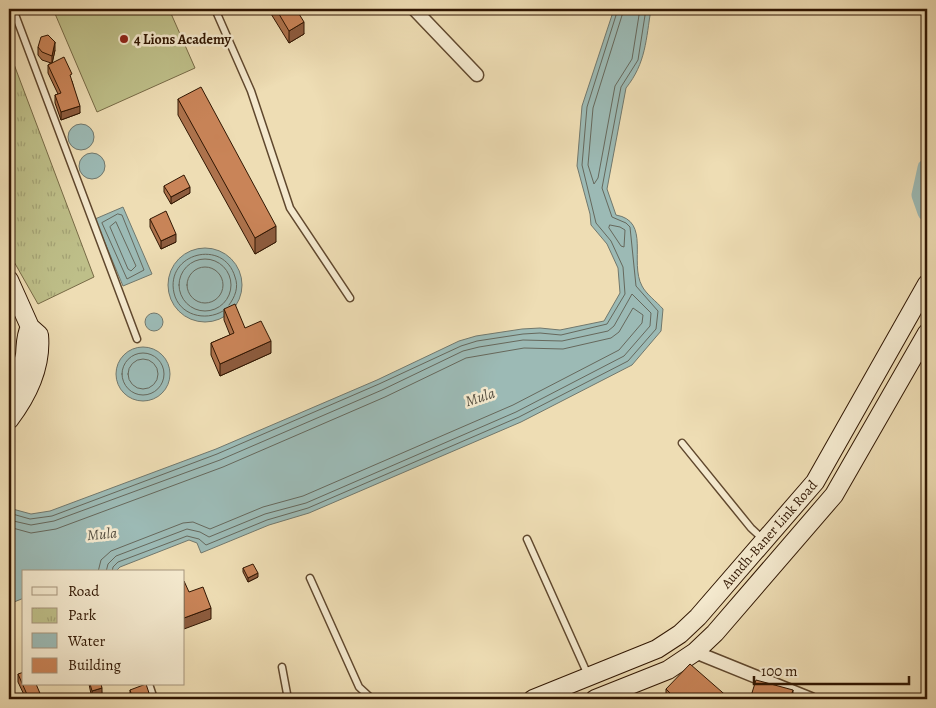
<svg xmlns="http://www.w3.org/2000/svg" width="936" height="708" viewBox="0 0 936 708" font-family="Alegreya,serif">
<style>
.park{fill:url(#park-tufts);stroke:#776a46}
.garden{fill:#bebf89;stroke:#776a46}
.water{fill:#9cbab5;stroke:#71786d}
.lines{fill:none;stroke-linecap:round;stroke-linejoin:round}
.shore{stroke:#66685c;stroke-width:1}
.river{stroke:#9cbab5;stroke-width:19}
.service-casing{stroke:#60482e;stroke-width:9}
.minor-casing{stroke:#60482e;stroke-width:15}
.secondary-casing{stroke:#301602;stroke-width:20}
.service{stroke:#f4e9ce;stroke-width:6}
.minor{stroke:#f4e9ce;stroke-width:12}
.secondary{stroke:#f4e9ce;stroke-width:18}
.wall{fill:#ad724c;stroke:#301602}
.shaded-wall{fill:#8d5c3e;stroke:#301602}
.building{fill:#c98458;stroke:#301602}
.poi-dot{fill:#8f2418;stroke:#f4e9ce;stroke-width:2}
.labels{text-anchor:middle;stroke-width:5;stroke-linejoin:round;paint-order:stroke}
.poi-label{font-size:14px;font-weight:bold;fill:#301602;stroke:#f4e9ce;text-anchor:start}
.street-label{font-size:14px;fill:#301602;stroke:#f4e9ce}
.water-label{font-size:15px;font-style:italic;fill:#564f41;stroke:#f4e9ce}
</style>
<defs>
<pattern id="park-tufts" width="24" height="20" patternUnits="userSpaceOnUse" patternTransform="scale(1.25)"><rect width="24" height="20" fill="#bebf89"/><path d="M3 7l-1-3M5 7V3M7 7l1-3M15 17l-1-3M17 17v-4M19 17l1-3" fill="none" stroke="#a4a375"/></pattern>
</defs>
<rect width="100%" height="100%" fill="#eeddb4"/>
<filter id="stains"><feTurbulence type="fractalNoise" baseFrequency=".004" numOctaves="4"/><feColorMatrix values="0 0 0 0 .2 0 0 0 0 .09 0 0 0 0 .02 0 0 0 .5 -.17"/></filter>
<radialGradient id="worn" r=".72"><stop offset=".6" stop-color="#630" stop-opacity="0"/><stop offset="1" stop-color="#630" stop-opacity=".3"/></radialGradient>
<path class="park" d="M 9,51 L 94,277 L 38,304 L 9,253 Z"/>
<path class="garden" d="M 53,9 L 169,9 L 195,68 L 97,112 Z"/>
<path class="water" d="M 614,9 L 651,9 C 646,39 646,63 626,88 L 607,189 L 616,215 C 651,221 629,262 642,286 C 646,294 657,302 663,309 L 661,331 L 632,365 L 521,422 L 309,513 L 269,525 L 201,553 L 197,543 L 189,540 L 120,567 L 115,572 L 24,572 L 24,598 L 14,602 L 9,601 L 9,508 L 31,514 L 50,511 L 216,449 L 377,380 L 459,341 L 476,336 L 522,329 L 540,328 L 560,330 L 604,321 L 620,293 L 618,268 L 607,244 L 591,225 L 590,214 L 577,166 L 582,106 Z
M68 137a13 13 0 1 1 26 0a13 13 0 1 1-26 0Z
M79 166a13 13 0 1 1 26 0a13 13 0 1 1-26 0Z
M 123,207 L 152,274 L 123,286 L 95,219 Z
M168 285a37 37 0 1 1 74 0a37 37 0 1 1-74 0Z
M145 322a9 9 0 1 1 18 0a9 9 0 1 1-18 0Z
M116 374a27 27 0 1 1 54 0a27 27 0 1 1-54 0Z"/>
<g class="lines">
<path class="shore" d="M 624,9 L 593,108 L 588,165 L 594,184 L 598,178 L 615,86 L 632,59 L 640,9
M 118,214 L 122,215 L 144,270 L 127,279 L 102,223 Z
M 116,222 L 136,266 L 131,271 L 128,269 L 110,227 Z
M 610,225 L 620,227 L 625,230 L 624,247 L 621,246 L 609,228 Z
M179 285a26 26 0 1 1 52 0a26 26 0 1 1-52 0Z
M187 285a18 18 0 1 1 36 0a18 18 0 1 1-36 0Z
M 223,311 C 205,322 179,315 174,293 C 165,253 224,238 235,277 C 239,287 235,297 229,305
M122 374a21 21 0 1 1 42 0a21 21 0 1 1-42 0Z
M128 374a15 15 0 1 1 30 0a15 15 0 1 1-30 0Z
M 9,513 L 30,519 L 52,516 L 217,454 L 379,384 L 461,346 L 477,341 L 523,334 L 540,333 L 561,335 L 607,324 L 625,294 L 623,267 L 611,241 L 596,223 L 582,165 L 587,107 L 618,9
M 9,520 L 31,525 L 54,521 L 220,460 L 382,390 L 463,351 L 479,347 L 523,340 L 562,341 L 608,331 L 614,326 L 632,294 L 651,313 L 650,326 L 624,356 L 516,412 L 306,503 L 265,514 L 209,537 L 200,532 L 187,529 L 116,556 L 108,564 L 106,572
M 9,527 L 31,533 L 56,529 L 223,467 L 385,397 L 466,358 L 524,348 L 563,349 L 611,338 L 619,332 L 633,308 L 643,315 L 642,323 L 619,350 L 513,405 L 303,496 L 263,507 L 210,529 L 193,522 L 183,523 L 111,551 L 101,560 L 98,572
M 112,572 L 113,567 L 118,562 L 187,536 L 199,539 L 206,545 L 267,520 L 308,508 L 519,417 L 628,361 L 656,329 L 658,311 L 636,286 L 630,227 L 626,223 L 612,217 L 602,188 L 621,87 L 638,60 L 646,9"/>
<path class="river" d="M 927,168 L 921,195 L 927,212"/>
<g class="service-casing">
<path id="service" d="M 13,9 L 137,339
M 215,9 L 251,91 L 290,208 L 350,298
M 682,443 L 751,528 L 764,540
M 527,539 L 588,675
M 310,578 L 359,687 L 372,699
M 282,667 L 288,699
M 149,684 L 154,699"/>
</g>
<g class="minor-casing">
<path id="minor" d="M 414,9 L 477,75
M 695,652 L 811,699"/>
</g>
<g class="secondary-casing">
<path id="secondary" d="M 9,280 L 30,327 L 39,335 C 42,367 28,395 9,420
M 9,397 C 17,385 22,369 25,355 C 26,344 25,337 30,327
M 533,699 L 657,649 L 680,634 L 698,617 L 815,482 L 927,284
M 595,699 L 668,670 L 695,652 L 715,633 L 834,495 L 927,333"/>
</g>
<use href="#service" class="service"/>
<use href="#minor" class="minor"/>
<use href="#secondary" class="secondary"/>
</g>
<path class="wall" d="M 268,9 L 296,9 L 304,34 L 289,43 Z
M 38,47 L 55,50 L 52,63 L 72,81 L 80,113 L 61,120 L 55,103 L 55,95 L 58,94 L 48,73 L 48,65 L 51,63 L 42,60 L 38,55 Z
M 178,99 L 276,242 L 255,254 L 178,115 Z
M 164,186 L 190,193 L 171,204 L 164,192 Z
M 150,219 L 176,242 L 161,249 L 150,227 Z
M 224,309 L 245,328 L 271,353 L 220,376 L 211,355 L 211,343 L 230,335 L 224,320 Z
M 243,568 L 258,577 L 248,582 L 243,572 Z
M 18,674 L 42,699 L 26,699 L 18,682 Z
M 89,684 L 101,684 L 102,696 L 92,699 Z
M 666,689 L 730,699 L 665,699 L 666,698 Z
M 130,690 L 151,699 L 130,699 Z
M 751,696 L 793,699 L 751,699 Z"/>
<path class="shaded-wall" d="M 304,22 L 304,34 L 289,43 L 289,31 Z
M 55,42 L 55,50 L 52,64 L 52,56 Z
M 80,106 L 80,113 L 61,120 L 61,112 Z
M 190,187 L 190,193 L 171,204 L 171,197 Z
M 276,226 L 276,242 L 255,254 L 255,238 Z
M 176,234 L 176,242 L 161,249 L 161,241 Z
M 271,341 L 271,353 L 220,376 L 220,364 Z
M 258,573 L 258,577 L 248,582 L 248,578 Z
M 211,608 L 211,619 L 184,629 L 184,618 Z
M 102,688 L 102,696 L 92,699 L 92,691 Z
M 793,690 L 793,699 L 790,699 Z"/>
<path class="building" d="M 276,9 L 296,9 L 304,22 L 289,31 Z
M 48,35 L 55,42 L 52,56 L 42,52 L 38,47 L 41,37 Z
M 64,57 L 72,74 L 70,75 L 80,106 L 61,112 L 55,95 L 61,93 L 48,65 Z
M 201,87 L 276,226 L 255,238 L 178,99 Z
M 184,175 L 190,187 L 171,197 L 164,186 Z
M 166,211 L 176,234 L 161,241 L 150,219 Z
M 235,304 L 245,328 L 261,321 L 271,341 L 220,364 L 211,343 L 234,333 L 224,309 Z
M 253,564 L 258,573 L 248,578 L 243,568 Z
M 184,581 L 189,592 L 203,587 L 211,608 L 184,618 Z
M 690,664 L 730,699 L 698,699 L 695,696 L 691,699 L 665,699 L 670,693 L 666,689 Z
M 24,672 L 24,684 L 36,684 L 42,698 L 39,699 L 29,699 L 18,674 Z
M 756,680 L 793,690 L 790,699 L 763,699 L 751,696 Z
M 90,684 L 101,684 L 102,688 L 92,691 Z
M 146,684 L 151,699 L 133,699 L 130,690 Z"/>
<circle class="poi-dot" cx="124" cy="39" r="5"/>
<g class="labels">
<g class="poi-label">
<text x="134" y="44">4 Lions Academy</text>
</g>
<g class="street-label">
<text transform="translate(769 534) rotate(-49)" y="5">Aundh-Baner Link Road</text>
</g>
<g class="water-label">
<text transform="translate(480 397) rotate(-18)" y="5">Mula</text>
<text transform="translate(102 534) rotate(-5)" y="5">Mula</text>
</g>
</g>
<rect width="936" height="708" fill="none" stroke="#eeddb4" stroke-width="30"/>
<rect x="10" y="10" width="916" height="688" fill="none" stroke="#301602" stroke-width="2.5"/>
<rect x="15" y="15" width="906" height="678" fill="none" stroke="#301602"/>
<rect x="22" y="570" width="162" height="115" fill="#f4e9ce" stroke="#a6957c"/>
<rect x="32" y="587" width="25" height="8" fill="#f4e9ce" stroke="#a6957c"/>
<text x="68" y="596" font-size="15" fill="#301602">Road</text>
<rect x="32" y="608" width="25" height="15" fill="url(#park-tufts)" stroke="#a6957c"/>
<text x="68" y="620" font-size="15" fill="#301602">Park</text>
<rect x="32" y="633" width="25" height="15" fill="#9cbab5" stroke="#a6957c"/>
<text x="68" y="646" font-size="15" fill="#301602">Water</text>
<rect x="32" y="658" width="25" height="15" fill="#c98458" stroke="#a6957c"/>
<text x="68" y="670" font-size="15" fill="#301602">Building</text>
<path d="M754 676v8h155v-8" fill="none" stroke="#301602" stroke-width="2.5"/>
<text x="761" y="676" font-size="15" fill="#301602" stroke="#f4e9ce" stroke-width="4" paint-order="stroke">100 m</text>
<rect width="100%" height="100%" filter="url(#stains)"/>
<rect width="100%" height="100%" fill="url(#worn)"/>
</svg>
